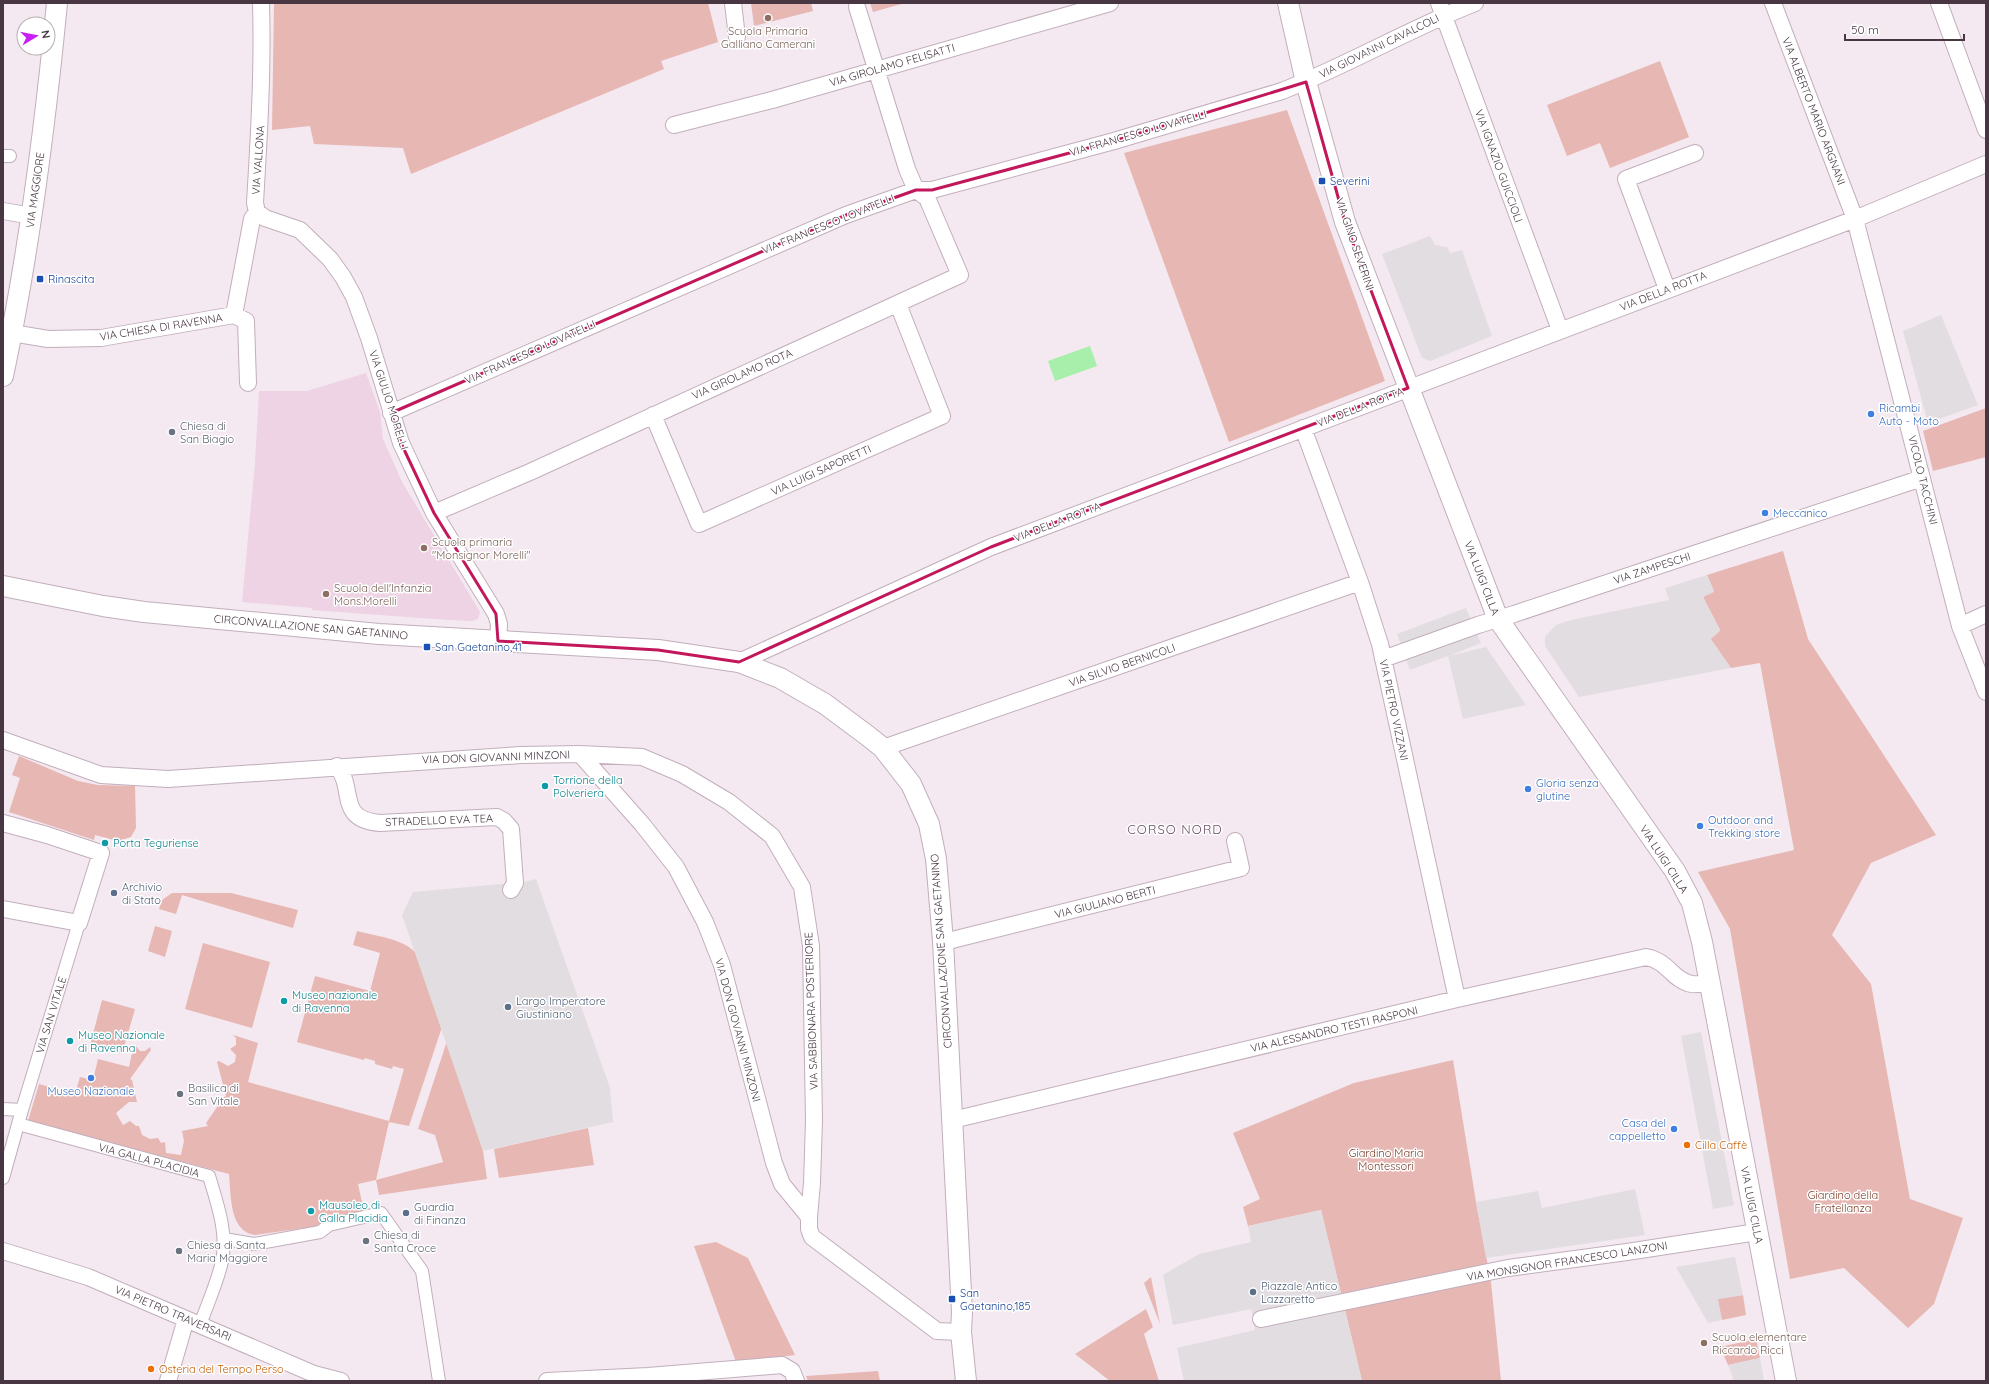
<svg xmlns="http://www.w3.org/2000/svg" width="1989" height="1384" viewBox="0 0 1989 1384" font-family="Quicksand,sans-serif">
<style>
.education{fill:#edd3e4}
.green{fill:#e7b7b3}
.parking{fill:#e2dde1}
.water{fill:#a7efaa}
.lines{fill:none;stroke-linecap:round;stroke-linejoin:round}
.pedestrian-casing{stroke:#c2aebc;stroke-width:14}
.minor-casing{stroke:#c2aebc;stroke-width:18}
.tertiary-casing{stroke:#c2aebc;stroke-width:22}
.pedestrian{stroke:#fff;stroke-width:12}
.minor{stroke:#fff;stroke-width:16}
.tertiary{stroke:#fff;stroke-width:20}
.marked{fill:none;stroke:#c2185b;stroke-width:3;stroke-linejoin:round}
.education-dot{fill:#8d6e63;stroke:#fff;stroke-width:1.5}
.transit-dot{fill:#1a4fb4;stroke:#fff;stroke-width:1.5}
.shop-dot{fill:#3f7fe0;stroke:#fff;stroke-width:1.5}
.worship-dot{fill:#6b7280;stroke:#fff;stroke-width:1.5}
.culture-dot{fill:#0f9aa8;stroke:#fff;stroke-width:1.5}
.service-dot{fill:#5c6f8a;stroke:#fff;stroke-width:1.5}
.food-dot{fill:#e8710a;stroke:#fff;stroke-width:1.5}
.labels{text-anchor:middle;stroke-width:3;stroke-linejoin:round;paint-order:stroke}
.education-label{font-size:11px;fill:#785e54;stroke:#fff;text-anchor:start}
.street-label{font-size:11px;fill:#483743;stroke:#fff}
.transit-label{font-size:11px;fill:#164399;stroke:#fff;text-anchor:start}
.shop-label{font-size:11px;fill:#366cbe;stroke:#fff;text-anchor:start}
.worship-label{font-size:11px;fill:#5b616d;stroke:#fff;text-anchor:start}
.culture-label{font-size:11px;fill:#0d838f;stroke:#fff;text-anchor:start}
.service-label{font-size:11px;fill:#4e5e75;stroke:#fff;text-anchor:start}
.food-label{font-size:11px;fill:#c56008;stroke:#fff;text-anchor:start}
.park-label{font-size:11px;fill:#79402b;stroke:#fff}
.quarter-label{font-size:13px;letter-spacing:1px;fill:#6a4f64;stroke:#fff}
</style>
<rect width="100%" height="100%" fill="#f4e9f0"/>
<path class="education" d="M 366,373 L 380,412 L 383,439 L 402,482 L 480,612 L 478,619 L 472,621 L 449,620 L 352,613 L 312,610 L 312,608 L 242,602 L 255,463 L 259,391 L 307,391 Z"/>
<path class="green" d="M 274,3 L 708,3 L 718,42 L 661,61 L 664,69 L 411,174 L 403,148 L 314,144 L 310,126 L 272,130 Z
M 751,3 L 811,3 L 813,11 L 754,26 Z
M 870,3 L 905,3 L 873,12 Z
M 1660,61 L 1689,137 L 1610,168 L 1600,143 L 1567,156 L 1547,105 Z
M 1287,110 L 1385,381 L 1229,442 L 1124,153 Z
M 1986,408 L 1986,457 L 1933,471 L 1923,431 Z
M 1783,551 L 1808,639 L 1936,835 L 1871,863 L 1832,935 L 1871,984 L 1910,1199 L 1963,1218 L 1934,1304 L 1908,1328 L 1844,1268 L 1790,1279 L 1730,929 L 1698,872 L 1794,850 L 1760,663 L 1731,668 L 1710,639 L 1720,630 L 1703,597 L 1714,591 L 1707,575 Z
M 19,756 L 78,781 L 98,785 L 135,786 L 136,828 L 131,837 L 118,841 L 95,835 L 94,840 L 9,812 L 20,778 L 12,775 Z
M 172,893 L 231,893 L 298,910 L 293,928 L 182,895 L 176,914 L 159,909 L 162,900 Z
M 155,926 L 172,931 L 165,957 L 148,951 Z
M 357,931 C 375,936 401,938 415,952 L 442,1027 L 409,1126 L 389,1122 L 376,1180 L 443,1162 L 435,1135 L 418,1129 L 446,1044 L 448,1045 L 483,1151 L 487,1179 L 379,1195 L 376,1180 L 358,1184 L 364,1211 L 323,1220 L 318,1226 L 255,1235 C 229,1232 231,1194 229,1174 L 28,1121 L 39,1084 L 75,1094 L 80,1077 L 93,1080 L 98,1059 L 129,1067 L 134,1044 L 140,1051 L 145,1051 L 150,1047 L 151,1050 L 130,1079 L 132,1080 L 137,1102 L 129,1102 L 116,1113 L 123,1125 L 130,1121 L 136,1126 L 139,1126 L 142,1135 L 150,1139 L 158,1138 L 161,1143 L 165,1142 L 166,1153 L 181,1155 L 184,1141 L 182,1131 L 208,1126 L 206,1123 L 224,1097 L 226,1096 L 217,1062 L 219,1061 L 228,1066 L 235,1062 L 236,1055 L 230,1049 L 236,1045 L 236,1038 L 233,1035 L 258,1043 L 248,1082 L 389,1121 L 404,1069 L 393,1066 L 392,1069 L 375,1064 L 375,1061 L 365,1058 L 364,1060 L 297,1042 L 315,976 L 370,991 L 380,953 L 353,945 Z
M 203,943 L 270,962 L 252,1028 L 185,1009 Z
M 102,1000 L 135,1009 L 122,1054 L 90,1045 Z
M 1453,1060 L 1476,1202 L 1491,1282 L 1501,1381 L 1362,1381 L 1321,1210 L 1248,1226 L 1243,1207 L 1260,1199 L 1233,1133 L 1354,1083 Z
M 588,1128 L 594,1165 L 499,1178 L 494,1149 Z
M 716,1242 L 748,1258 L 795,1355 L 736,1362 L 694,1246 Z
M 1151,1277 L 1160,1324 L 1144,1283 Z
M 1743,1295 L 1746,1315 L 1722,1320 L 1717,1299 Z
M 1146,1309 L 1153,1327 L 1144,1334 L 1159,1381 L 1110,1381 L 1075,1354 Z
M 1756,1339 L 1760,1358 L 1728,1365 L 1720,1347 Z
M 878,1371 L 880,1381 L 808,1381 L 806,1376 Z"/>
<path class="parking" d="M 1430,236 L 1435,245 L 1447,247 L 1450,253 L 1462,250 L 1492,336 L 1430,361 L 1422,358 L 1382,254 Z
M 1941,315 L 1978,405 L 1928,423 L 1903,331 Z
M 1707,575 L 1714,592 L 1703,597 L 1720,631 L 1711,639 L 1731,668 L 1579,697 L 1545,646 L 1545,637 L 1556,625 L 1571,620 L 1669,600 L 1665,588 Z
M 1466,608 L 1481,643 L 1449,656 L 1486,647 L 1526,705 L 1463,719 L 1448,656 L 1410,670 L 1397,634 Z
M 536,879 L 610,1088 L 613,1122 L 483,1151 L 402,915 L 413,892 L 524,882 Z
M 1701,1032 L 1734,1205 L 1713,1209 L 1681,1036 Z
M 1635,1189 L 1645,1235 L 1486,1258 L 1476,1202 L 1538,1191 L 1542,1208 Z
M 1321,1210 L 1362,1381 L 1184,1381 L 1177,1348 L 1255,1330 L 1251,1309 L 1173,1325 L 1163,1275 L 1199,1254 L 1251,1242 L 1248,1226 Z
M 1735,1257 L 1743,1295 L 1718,1299 L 1722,1320 L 1708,1323 L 1676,1267 Z
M 1760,1358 L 1764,1381 L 1734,1381 L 1728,1365 Z"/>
<path class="water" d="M 1090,346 L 1097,366 L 1055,381 L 1048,361 Z"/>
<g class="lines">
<g class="pedestrian-casing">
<path id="pedestrian" d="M 3,156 L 10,156
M 3,1109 L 22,1110
M 18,1124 L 209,1176 C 217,1203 228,1233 222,1261 C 218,1281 207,1305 200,1325
M 3,1178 L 22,1110 L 79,923
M 224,1239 L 254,1244 L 320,1232 L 329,1225 L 381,1213 L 422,1271 L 439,1381"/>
</g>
<g class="minor-casing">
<path id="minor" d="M 733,3 L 737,37
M 1439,3 L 1560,330
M 1773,3 L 1855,219 L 1960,626 L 1986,692
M 1939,3 L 1986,130
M 674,125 L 772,100 L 1110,3
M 3,211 L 32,216
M 257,212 L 265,218 L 300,230 L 330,259 L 343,277 L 354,297 L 369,338 L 401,443 L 434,513 L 496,614 L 499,624 L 498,641
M 1667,289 L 1626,179 L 1695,153
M 234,315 L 252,219 L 257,212 L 255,203 C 259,136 263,70 261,3
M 12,333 L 48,339 L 101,338 L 234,315 L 246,321 L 248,383
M 391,413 L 846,215 L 916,190 L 932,190 L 1114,141 L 1282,91 C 1348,65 1409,29 1475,3
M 653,415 L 699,524 L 942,416 L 898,304
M 1303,428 L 1360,582 L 1380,644 L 1457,999
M 434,513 L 530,472 L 960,275 L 927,198 L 916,190 L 907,169 L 857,7
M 1960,626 L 1986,614
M 1383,659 L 1478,625 L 1514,614 L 1922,478
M 739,662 L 991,547 L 1855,219 L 1986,164
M 3,740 L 101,775 L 168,779 L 521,755 L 580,754 L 642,757 L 682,774 L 729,802 L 772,836 L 802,887 L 811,946 L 814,1120 L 812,1183 L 809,1217 L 809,1229 L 812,1237 L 937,1331 L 961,1332
M 883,748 L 1360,582
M 580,754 L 642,824 L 676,867 L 705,922 L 722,965 L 774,1163 L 782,1184 L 809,1217
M 337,766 C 356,790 336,819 380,823 L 497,817 L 504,821 L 511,829 L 515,883 L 511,890
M 3,823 L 47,835 L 101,853 L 79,923 L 3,909
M 943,941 L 952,940 L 1241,868 L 1235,841
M 952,1116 L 961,1118 L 1457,999 L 1646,957 C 1668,961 1671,978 1688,983 C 1694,986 1703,983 1710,983
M 3,1251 L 88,1277 L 314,1374 L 341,1381
M 1261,1319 L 1508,1268 L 1627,1252 L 1757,1232
M 168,1381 L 186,1319
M 547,1381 L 648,1376 L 782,1365 L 792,1371 L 796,1381"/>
</g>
<g class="tertiary-casing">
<path id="tertiary" d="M 1288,3 L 1306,82 L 1345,222 L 1498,619 L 1675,871 L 1692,903 L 1702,942 L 1786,1381
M 3,376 C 29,253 45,128 57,3
M 3,586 L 103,606 L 144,612 L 379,634 L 658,650 L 739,662 L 780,678 L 825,704 L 868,736 L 883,748 L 911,784 L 929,824 L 936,859 L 943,941 L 962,1312 L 961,1332 L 966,1381"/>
</g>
<use href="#pedestrian" class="pedestrian"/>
<use href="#minor" class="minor"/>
<use href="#tertiary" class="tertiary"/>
</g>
<path class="marked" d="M 1306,82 L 1345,222 L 1408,388 L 991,547 L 739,662 L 658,650 L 498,641 L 496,614 L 434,513 L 401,443 L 391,413 L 846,215 L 916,190 L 932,190 L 1114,141 Z"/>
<g class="education-dot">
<circle cx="768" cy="18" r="4"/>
<circle cx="424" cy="548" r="4"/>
<circle cx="326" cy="594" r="4"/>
<circle cx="1704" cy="1343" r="4"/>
</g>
<g class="transit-dot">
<rect x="1318" y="177" width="8" height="8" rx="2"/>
<rect x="36" y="275" width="8" height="8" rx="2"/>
<rect x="423" y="643" width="8" height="8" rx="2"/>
<rect x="948" y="1295" width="8" height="8" rx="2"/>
</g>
<g class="shop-dot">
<circle cx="1871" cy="414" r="4"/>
<circle cx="1765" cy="513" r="4"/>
<circle cx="1528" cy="789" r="4"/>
<circle cx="1700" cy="826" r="4"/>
<circle cx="91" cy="1078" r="4"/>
<circle cx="1674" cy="1129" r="4"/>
</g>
<g class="worship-dot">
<circle cx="172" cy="432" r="4"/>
<circle cx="180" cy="1094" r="4"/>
<circle cx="366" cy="1241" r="4"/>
<circle cx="179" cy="1251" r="4"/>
</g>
<g class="culture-dot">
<circle cx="545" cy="786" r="4"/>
<circle cx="105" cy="843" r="4"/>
<circle cx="284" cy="1001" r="4"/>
<circle cx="70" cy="1041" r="4"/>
<circle cx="311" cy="1211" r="4"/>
</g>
<g class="service-dot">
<circle cx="114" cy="893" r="4"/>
<circle cx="508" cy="1007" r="4"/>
<circle cx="406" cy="1213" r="4"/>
<circle cx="1253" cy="1292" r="4"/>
</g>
<g class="food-dot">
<circle cx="1687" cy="1145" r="4"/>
<circle cx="151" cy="1369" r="4"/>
</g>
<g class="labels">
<g class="education-label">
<text x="768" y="35" text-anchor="middle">Scuola Primaria<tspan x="768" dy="13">Galliano Camerani</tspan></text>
<text x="432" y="546">Scuola primaria<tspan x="432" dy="13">"Monsignor Morelli"</tspan></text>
<text x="334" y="592">Scuola dell'Infanzia<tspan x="334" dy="13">Mons.Morelli</tspan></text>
<text x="1712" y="1341">Scuola elementare<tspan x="1712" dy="13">Riccardo Ricci</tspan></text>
</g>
<g class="street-label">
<text transform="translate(1379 46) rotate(-26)" y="4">VIA GIOVANNI CAVALCOLI</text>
<text transform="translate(892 65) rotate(-16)" y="4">VIA GIROLAMO FELISATTI</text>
<text transform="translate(1814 111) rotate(69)" y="4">VIA ALBERTO MARIO ARGNANI</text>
<text transform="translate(1138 133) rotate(-16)" y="4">VIA FRANCESCO LOVATELLI</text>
<text transform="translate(258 160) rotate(-86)" y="4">VIA VALLONA</text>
<text transform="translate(1499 166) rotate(70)" y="4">VIA IGNAZIO GUICCIOLI</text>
<text transform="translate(35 190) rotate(-82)" y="4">VIA MAGGIORE</text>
<text transform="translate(828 224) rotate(-22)" y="4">VIA FRANCESCO LOVATELLI</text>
<text transform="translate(1355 244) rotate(71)" y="4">VIA GINO SEVERINI</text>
<text transform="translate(1663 291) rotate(-21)" y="4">VIA DELLA ROTTA</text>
<text transform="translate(161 327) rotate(-9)" y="4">VIA CHIESA DI RAVENNA</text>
<text transform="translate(530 352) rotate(-24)" y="4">VIA FRANCESCO LOVATELLI</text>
<text transform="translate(742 374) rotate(-24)" y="4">VIA GIROLAMO ROTA</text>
<text transform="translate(389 400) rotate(72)" y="4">VIA GIULIO MORELLI</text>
<text transform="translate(1360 407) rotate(-21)" y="4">VIA DELLA ROTTA</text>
<text transform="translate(821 470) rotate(-24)" y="4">VIA LUIGI SAPORETTI</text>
<text transform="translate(1923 480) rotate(76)" y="4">VICOLO TACCHINI</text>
<text transform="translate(1057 522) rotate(-21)" y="4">VIA DELLA ROTTA</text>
<text transform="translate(1652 568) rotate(-18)" y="4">VIA ZAMPESCHI</text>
<text transform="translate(1482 578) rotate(69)" y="4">VIA LUIGI CILLA</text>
<text transform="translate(311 627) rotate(5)" y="4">CIRCONVALLAZIONE SAN GAETANINO</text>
<text transform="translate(1122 665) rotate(-19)" y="4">VIA SILVIO BERNICOLI</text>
<text transform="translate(1394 710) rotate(78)" y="4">VIA PIETRO VIZZANI</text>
<text transform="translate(496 757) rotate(-2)" y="4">VIA DON GIOVANNI MINZONI</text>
<text transform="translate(439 820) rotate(-2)" y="4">STRADELLO EVA TEA</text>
<text transform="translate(1664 859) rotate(57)" y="4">VIA LUIGI CILLA</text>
<text transform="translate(1105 902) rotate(-14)" y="4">VIA GIULIANO BERTI</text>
<text transform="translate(941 951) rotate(-94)" y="4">CIRCONVALLAZIONE SAN GAETANINO</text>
<text transform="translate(811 1011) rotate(-92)" y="4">VIA SABBIONARA POSTERIORE</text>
<text transform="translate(51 1015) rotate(-73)" y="4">VIA SAN VITALE</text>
<text transform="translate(1334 1029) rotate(-13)" y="4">VIA ALESSANDRO TESTI RASPONI</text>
<text transform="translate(738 1030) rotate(75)" y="4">VIA DON GIOVANNI MINZONI</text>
<text transform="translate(149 1160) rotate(15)" y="4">VIA GALLA PLACIDIA</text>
<text transform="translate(1752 1205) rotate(79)" y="4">VIA LUIGI CILLA</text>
<text transform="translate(1567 1261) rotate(-9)" y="4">VIA MONSIGNOR FRANCESCO LANZONI</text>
<text transform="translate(173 1313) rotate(23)" y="4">VIA PIETRO TRAVERSARI</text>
</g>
<g class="transit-label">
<text x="1330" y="185">Severini</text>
<text x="48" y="283">Rinascita</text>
<text x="435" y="651">San Gaetanino,41</text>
<text x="960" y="1297">San<tspan x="960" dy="13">Gaetanino,185</tspan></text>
</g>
<g class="shop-label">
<text x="1879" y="412">Ricambi<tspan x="1879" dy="13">Auto - Moto</tspan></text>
<text x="1773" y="517">Meccanico</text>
<text x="1536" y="787">Gloria senza<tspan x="1536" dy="13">glutine</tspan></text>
<text x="1708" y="824">Outdoor and<tspan x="1708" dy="13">Trekking store</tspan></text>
<text x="91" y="1095" text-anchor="middle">Museo Nazionale</text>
<text x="1666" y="1127" text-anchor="end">Casa del<tspan x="1666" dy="13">cappelletto</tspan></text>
</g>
<g class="worship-label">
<text x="180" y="430">Chiesa di<tspan x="180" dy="13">San Biagio</tspan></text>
<text x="188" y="1092">Basilica di<tspan x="188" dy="13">San Vitale</tspan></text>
<text x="374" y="1239">Chiesa di<tspan x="374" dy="13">Santa Croce</tspan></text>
<text x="187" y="1249">Chiesa di Santa<tspan x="187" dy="13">Maria Maggiore</tspan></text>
</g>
<g class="culture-label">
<text x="553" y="784">Torrione della<tspan x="553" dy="13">Polveriera</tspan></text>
<text x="113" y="847">Porta Teguriense</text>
<text x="292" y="999">Museo nazionale<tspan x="292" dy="13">di Ravenna</tspan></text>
<text x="78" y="1039">Museo Nazionale<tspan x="78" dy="13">di Ravenna</tspan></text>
<text x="319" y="1209">Mausoleo di<tspan x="319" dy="13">Galla Placidia</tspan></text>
</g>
<g class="service-label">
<text x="122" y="891">Archivio<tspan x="122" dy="13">di Stato</tspan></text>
<text x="516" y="1005">Largo Imperatore<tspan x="516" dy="13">Giustiniano</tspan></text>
<text x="414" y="1211">Guardia<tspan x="414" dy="13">di Finanza</tspan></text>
<text x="1261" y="1290">Piazzale Antico<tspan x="1261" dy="13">Lazzaretto</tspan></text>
</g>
<g class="food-label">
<text x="1695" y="1149">Cilla Caffè</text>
<text x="159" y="1373">Osteria del Tempo Perso</text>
</g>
<g class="park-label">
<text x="1386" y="1157">Giardino Maria<tspan x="1386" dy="13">Montessori</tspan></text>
<text x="1843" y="1199">Giardino della<tspan x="1843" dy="13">Fratellanza</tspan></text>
</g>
<g class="quarter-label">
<text x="1175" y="834">CORSO NORD</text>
</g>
</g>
<rect width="1989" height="1384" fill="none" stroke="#483743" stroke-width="8"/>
<g transform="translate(36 36) rotate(80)"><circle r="19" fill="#ffffff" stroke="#b6afb4"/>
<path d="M0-3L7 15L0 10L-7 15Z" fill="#c81ff5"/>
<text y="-6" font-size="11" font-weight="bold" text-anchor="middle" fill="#483743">N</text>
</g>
<path d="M1845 34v6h119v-6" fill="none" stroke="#483743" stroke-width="2"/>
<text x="1851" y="34" font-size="12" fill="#483743" stroke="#ffffff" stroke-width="3" paint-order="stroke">50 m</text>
</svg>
